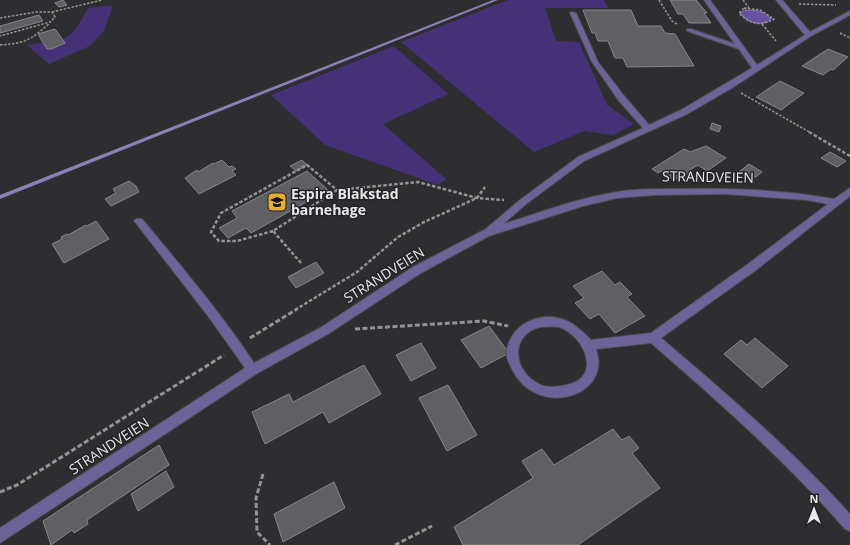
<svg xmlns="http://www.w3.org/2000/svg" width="850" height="545" viewBox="0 0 850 545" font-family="'Open Sans',sans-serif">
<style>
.green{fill:#453177}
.water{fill:#6652a1;stroke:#8d7fb7}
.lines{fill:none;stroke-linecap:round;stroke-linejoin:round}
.stream{fill:#8d7fb7;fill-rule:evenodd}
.building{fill:#605f63;stroke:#87878b}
.minor-casing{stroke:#4c4c4f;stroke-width:2}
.path-far2{stroke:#949496;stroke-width:1.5;stroke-dasharray:2.5 1.5;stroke-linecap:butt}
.path-far1{stroke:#949496;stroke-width:2.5;stroke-dasharray:3.5 2;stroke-linecap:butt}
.path{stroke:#949496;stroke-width:3;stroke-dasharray:5 2.5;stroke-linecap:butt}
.minor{fill:#6e6398;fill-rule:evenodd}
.labels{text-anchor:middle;stroke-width:3;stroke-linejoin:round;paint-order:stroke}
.street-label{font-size:14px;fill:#e8e8ea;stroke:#242427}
.poi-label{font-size:14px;font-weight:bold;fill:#e8e8ea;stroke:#242427;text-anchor:start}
</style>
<rect width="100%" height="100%" fill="#2e2e31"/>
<path class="green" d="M 508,0 L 604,0 L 608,8 L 545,8 L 556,41 L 579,42 L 607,105 L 634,124 L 613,135 L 584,131 L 534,152 L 401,42 Z
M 113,5 L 104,31 L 90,46 L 49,64 L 27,45 C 65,39 69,45 88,8 Z
M 394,46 L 448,94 L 383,124 L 446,179 L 438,185 L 325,145 L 271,95 Z"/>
<path class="water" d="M 745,10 C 756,10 764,11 771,19 C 762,27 747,23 740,13 Z"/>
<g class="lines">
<path class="stream" d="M 493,0 L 498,0 L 0,199 L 0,195 Z"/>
</g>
<path class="building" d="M 63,0 L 67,5 L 59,7 L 55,3 Z
M 670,0 L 696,0 L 707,13 L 704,13 L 711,23 L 689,23 L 683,14 L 678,14 Z
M 583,10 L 631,10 L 638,26 L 661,26 L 665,33 L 675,34 L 694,66 L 627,67 L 623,58 L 615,58 L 608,41 L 598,41 L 595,33 L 592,33 Z
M 39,15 L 43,21 L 0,33 L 0,26 Z
M 55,29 L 65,43 L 51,49 L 47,49 L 38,34 Z
M 828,49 L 848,57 L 833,70 L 831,69 L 823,75 L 802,66 Z
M 780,81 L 804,93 L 781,110 L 756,97 Z
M 712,123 L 721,126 L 719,132 L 710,129 Z
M 706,146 L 726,158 L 707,171 L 698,165 L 688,171 L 691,173 L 686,177 L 682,175 L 674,180 L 661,171 L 658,173 L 652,169 L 684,149 L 690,152 Z
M 830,152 L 846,161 L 837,167 L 821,158 Z
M 222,160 L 229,167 L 232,166 L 236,169 L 232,171 L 236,175 L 199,194 L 185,178 L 197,170 L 198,172 L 213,163 L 214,164 Z
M 302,160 L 307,165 L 296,171 L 290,166 Z
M 749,164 L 762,172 L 756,177 L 749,177 L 740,171 Z
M 307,171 L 328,190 L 251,233 L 246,228 L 228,238 L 219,228 L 237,218 L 232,211 Z
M 129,181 L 136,186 L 139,192 L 111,206 L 105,199 L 116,193 L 113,189 Z
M 96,221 L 109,239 L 64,263 L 52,244 L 62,239 L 61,237 L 67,234 L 68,235 L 86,225 L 87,226 Z
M 316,262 L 324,273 L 296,288 L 288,277 Z
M 602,271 L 615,285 L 620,282 L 632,294 L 627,297 L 645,316 L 615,333 L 599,314 L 590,319 L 575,303 L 584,298 L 573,286 Z
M 489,326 L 509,353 L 481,368 L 461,340 Z
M 755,338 L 788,366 L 762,388 L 724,354 L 741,340 L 747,345 Z
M 421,343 L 436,368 L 411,381 L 396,355 Z
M 364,365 L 381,394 L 329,423 L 323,412 L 265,444 L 252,412 L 289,394 L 293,402 Z
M 448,385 L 477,435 L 447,451 L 419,398 Z
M 613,429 L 622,440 L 629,436 L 639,448 L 632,453 L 660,488 L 578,545 L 463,545 L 454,527 L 533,478 L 522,461 L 542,449 L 554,465 Z
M 159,445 L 169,465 L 87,520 L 88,524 L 74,533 L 72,530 L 51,545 L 43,521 Z
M 166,471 L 174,487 L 138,511 L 131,494 Z
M 334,482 L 345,508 L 283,542 L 274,514 Z"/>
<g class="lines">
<g class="minor-casing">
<path id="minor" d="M 704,0 L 710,0 L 757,65 L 805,35 L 776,0 L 782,0 L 810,32 L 848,12 L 850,11 L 850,15 L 811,36 L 732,88 L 687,114 L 584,161 L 526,204 L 503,224 C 540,213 578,198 617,192 C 638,188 661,189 683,189 C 734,188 785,190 834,199 L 850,188 L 850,196 L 756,270 L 661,338 C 727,394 792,450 850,514 L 850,531 L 845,529 C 786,461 719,402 651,343 L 596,349 C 613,398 536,419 512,369 C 509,363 505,356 507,349 C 513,322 543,310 567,321 C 576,325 584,333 591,340 L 651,333 L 748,264 L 828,204 L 807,200 L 725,194 L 655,195 L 617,198 L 583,206 L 489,236 L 421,273 L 328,334 L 256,374 L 0,543 L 0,528 L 245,368 L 208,316 L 136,223 L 134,221 L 136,219 L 142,219 C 181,266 220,312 254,363 L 320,328 L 413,267 L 486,229 L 488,227 L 520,200 L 578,157 L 643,128 L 619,101 L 592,62 L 570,13 L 571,12 L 576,13 L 598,62 L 625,97 L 649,125 L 681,110 L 752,68 L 739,49 L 687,31 L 687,29 L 691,29 L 735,44 ZM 540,327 C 546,327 553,326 559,327 C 585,336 603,378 566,385 C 558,387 546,388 539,384 C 513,372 509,335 540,327 Z"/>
</g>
<path class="path-far2" d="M 659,0 L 672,21 L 678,25
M 743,0 L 749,8
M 799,4 L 836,5
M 744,8 L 760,10 L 774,19 C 761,27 749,24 739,13 Z
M 52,12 L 102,0
M 0,18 L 36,12 L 52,12 L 55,17 L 50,22 L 0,36
M 762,24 L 776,41
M 840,33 L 850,38
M 0,45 C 27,43 30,40 50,23
M 741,93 L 811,133"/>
<path class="path-far1" d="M 809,132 L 850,156
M 273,231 L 237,241 L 219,241 L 211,232 L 221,213 L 307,165 L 337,190
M 301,263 L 273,231 L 337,190 L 418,182 L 477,198 L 504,200
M 295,310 L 357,272 L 398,237 L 424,222 L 477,198 L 485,187"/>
<path class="path" d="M 355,329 L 484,321 L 508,326
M 250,338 L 297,309
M 263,474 L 256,498 L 257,532 L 270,545
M 0,492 L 17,485 L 224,355
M 395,545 L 432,526"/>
<use href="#minor" class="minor"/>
</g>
<defs>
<g id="school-square" transform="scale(1)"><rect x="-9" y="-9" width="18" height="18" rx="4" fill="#e4ae35" stroke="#242427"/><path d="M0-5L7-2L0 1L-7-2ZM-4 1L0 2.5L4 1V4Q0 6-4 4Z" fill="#111"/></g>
</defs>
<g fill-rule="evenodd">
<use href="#school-square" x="277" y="202"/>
</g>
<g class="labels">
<g class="street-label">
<text transform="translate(708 177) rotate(1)" y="5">STRANDVEIEN</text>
<text transform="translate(384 275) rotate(-32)" y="5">STRANDVEIEN</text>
<text transform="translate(109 446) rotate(-33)" y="5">STRANDVEIEN</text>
</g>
<g class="poi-label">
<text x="291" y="199">Espira Blakstad<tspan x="291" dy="16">barnehage</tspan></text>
</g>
</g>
<g transform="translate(814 509)" stroke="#242427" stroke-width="3" paint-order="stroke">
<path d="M0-3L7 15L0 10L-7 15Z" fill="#e8e8ea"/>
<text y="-6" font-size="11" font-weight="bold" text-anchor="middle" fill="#e8e8ea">N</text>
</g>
</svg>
